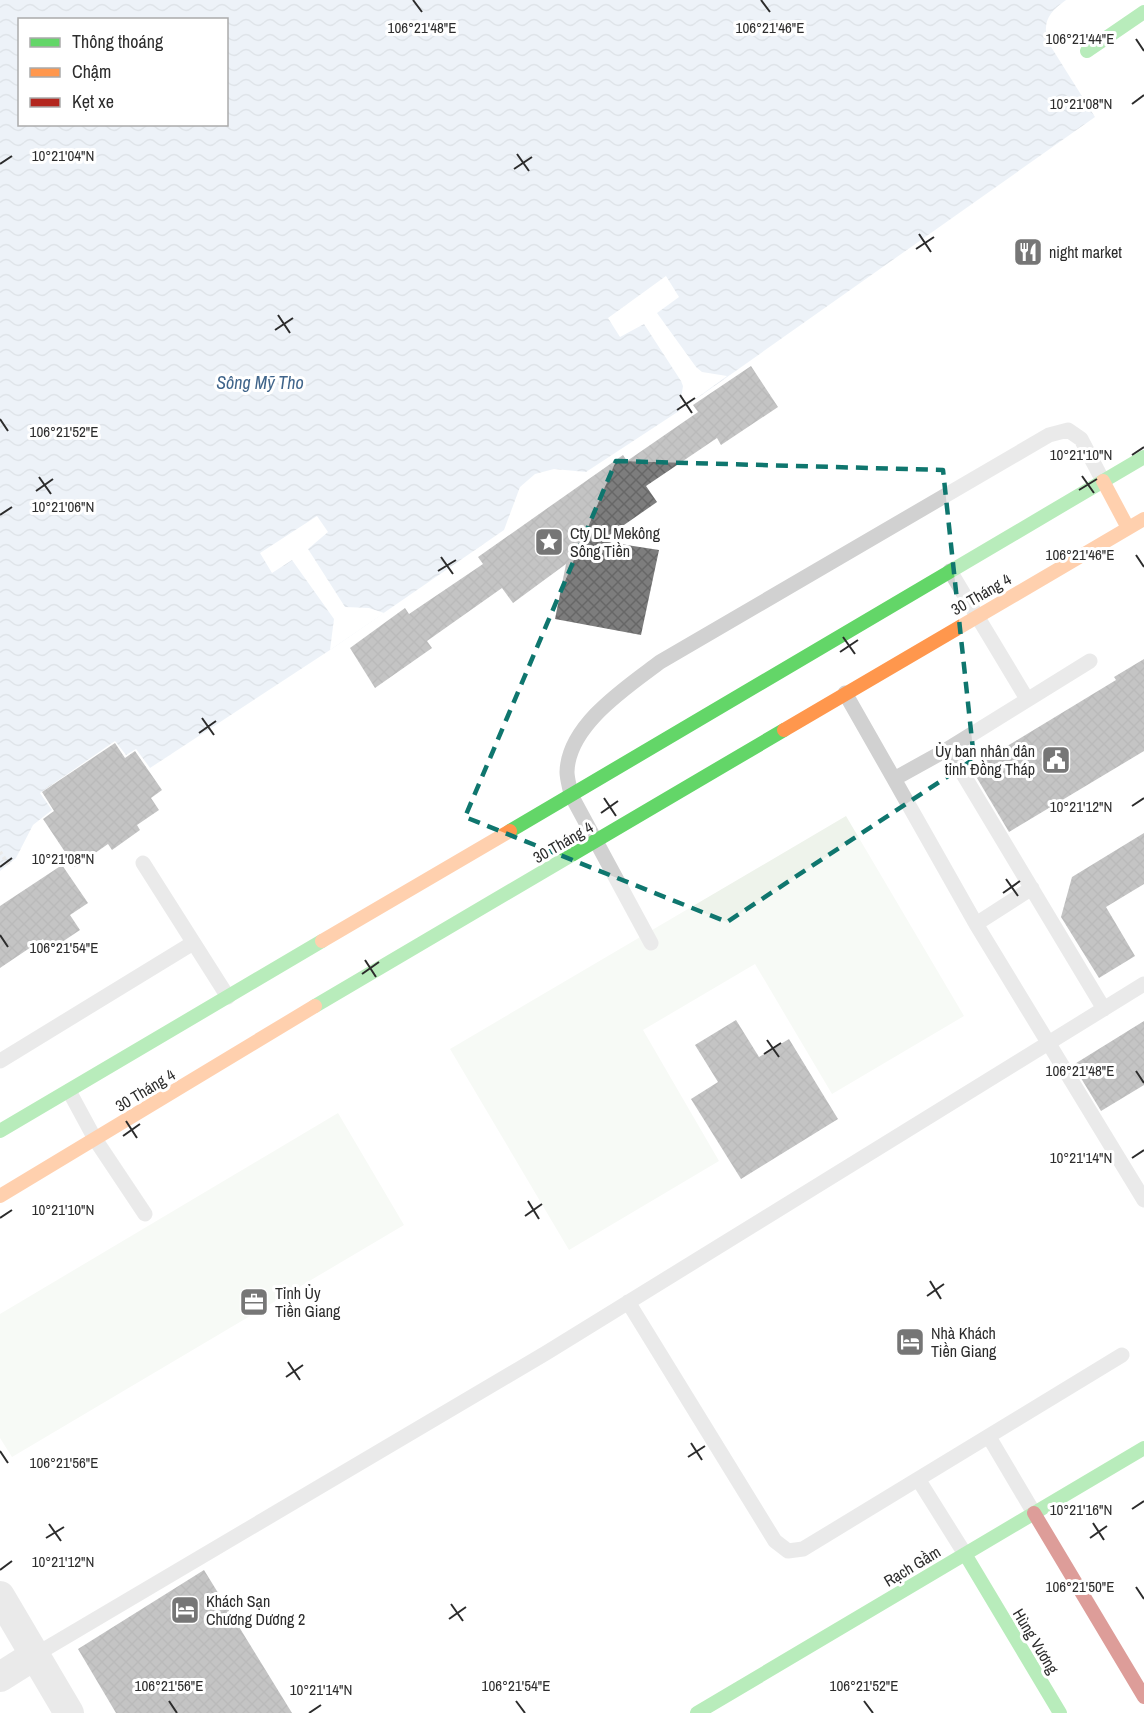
<svg xmlns="http://www.w3.org/2000/svg" width="1144" height="1713" viewBox="0 0 1144 1713" font-family="'Archivo Narrow',sans-serif">
<style>
.green{fill:#eef3eb}
.water{fill:url(#water-waves);fill-rule:evenodd}
.pier{fill:#fff}
.building{fill:url(#building-cross-hatch)}
.lines{fill:none;stroke-linecap:round;stroke-linejoin:round}
.path{stroke:#d1d1d1;stroke-width:4;stroke-dasharray:3 3;stroke-linecap:butt}
.lane{stroke:#d1d1d1;stroke-width:15}
.street{stroke:#d1d1d1;stroke-width:30}
.fast{stroke:#63d668;stroke-width:14}
.slow{stroke:#ff974d;stroke-width:14}
.jam{stroke:#b3261e;stroke-width:14}
.marked{fill:none;stroke:#0f766e;stroke-width:4.5;stroke-dasharray:12 8;stroke-linejoin:round}
.ticks{fill:none;stroke:#2c2c2c;stroke-width:2}
.labels{text-anchor:middle;stroke-width:6;stroke-linejoin:round;paint-order:stroke}
.poi-label{font-size:16px;fill:#2c2c2c;stroke:#fff;text-anchor:start}
.street-label{font-size:16px;fill:#2c2c2c;stroke:#fff}
.water-label{font-size:18px;font-style:italic;fill:#3f648a;stroke:#fff}
.ticks-label{font-size:15px;text-anchor:middle;fill:#2c2c2c;stroke:#fff;stroke-width:6;stroke-linejoin:round;paint-order:stroke}
</style>
<defs>
<pattern id="water-waves" width="16" height="10" patternUnits="userSpaceOnUse" patternTransform="scale(1.5)"><rect width="16" height="10" fill="#d7e3f0"/><path d="M0 5q4-4 8 0t8 0" fill="none" stroke="#b9c3ce"/></pattern>
<pattern id="building-cross-hatch" width="8" height="8" patternUnits="userSpaceOnUse" patternTransform="scale(1.5)"><rect width="8" height="8" fill="#7d7d7d"/><path d="M0 0l8 8M0 8l8-8" fill="none" stroke="#676767"/></pattern>
</defs>
<rect width="100%" height="100%" fill="#fff"/>
<path class="green" d="M 846,816 L 964,1016 L 832,1094 L 755,964 L 643,1030 L 719,1161 L 569,1250 L 450,1049 Z
M 338,1113 L 404,1225 L 12,1457 L 0,1438 L 0,1314 Z"/>
<path class="water" d="M 0,0 L 1066,0 C 1049,12 1042,22 1048,42 L 1095,117 L 679,411 L 586,472 L 554,469 L 535,474 L 520,487 L 504,530 L 330,650 L 150,768 L 136,749 L 126,755 L 115,741 L 40,793 L 52,810 L 33,825 L 16,858 L 0,871 ZM 20,20 L 226,20 L 226,124 L 20,124 Z"/>
<path class="pier" d="M 666,276 L 679,297 L 657,313 L 696,367 L 702,372 L 727,376 L 679,411 L 683,386 L 681,381 L 644,324 L 620,337 L 608,318 Z
M 317,516 L 328,532 L 308,549 L 345,607 L 369,608 L 384,613 L 330,650 L 334,619 L 292,560 L 272,573 L 260,553 Z"/>
<path class="building" d="M 751,366 L 778,407 L 721,445 L 717,438 L 646,486 L 657,502 L 601,541 L 659,550 L 641,635 L 555,619 L 566,564 L 513,603 L 502,588 L 427,641 L 432,648 L 375,688 L 350,648 L 405,608 L 409,614 L 483,564 L 478,557 L 623,455 L 627,461 L 698,412 L 693,405 Z
M 1144,659 L 1144,751 L 1009,832 L 971,768 L 1116,680 L 1114,677 Z
M 115,743 L 125,758 L 135,751 L 162,790 L 151,798 L 159,810 L 137,825 L 140,830 L 112,850 L 108,844 L 75,867 L 43,819 L 54,811 L 42,792 Z
M 1144,833 L 1144,884 L 1106,907 L 1135,956 L 1099,978 L 1061,917 L 1072,877 Z
M 62,865 L 88,903 L 70,915 L 80,930 L 50,950 L 43,939 L 0,968 L 0,906 Z
M 736,1020 L 759,1057 L 789,1039 L 838,1119 L 741,1179 L 691,1099 L 718,1082 L 695,1045 Z
M 1144,1021 L 1144,1085 L 1101,1111 L 1073,1065 Z
M 204,1570 L 292,1713 L 116,1713 L 78,1649 Z"/>
<g class="lines">
<path class="path" d="M 0,852 L 9,865"/>
<path class="lane" d="M 950,571 L 1027,699
M 1090,661 L 948,749 L 1104,1009
M 845,693 L 894,779
M 948,749 L 894,779 L 976,924 L 1144,1200
M 143,863 L 228,997
M 976,924 L 1032,888
M 651,943 L 571,795 C 570,788 567,779 567,772 C 568,725 627,687 660,662 L 1049,435 L 1068,430 L 1081,439 L 1103,481
M 0,1061 L 193,943
M 69,1091 L 95,1139 L 145,1214
M 628,1302 L 775,1541 L 788,1551 L 803,1549 L 1122,1355
M 989,1437 L 1034,1513
M 918,1479 L 965,1554
M 35,1655 L 546,1353 L 1144,984"/>
<path class="street" d="M 0,1596 L 69,1713
M 0,1677 L 35,1655"/>
<path class="fast" d="M 1087,51 L 1144,12
M 510,831 L 1144,457
M 315,1006 L 784,730
M 0,1131 L 322,941
M 965,1554 L 1060,1713
M 697,1713 L 1144,1448"/>
<path class="slow" d="M 1103,481 L 1128,528
M 784,730 L 1144,519
M 322,941 L 510,831
M 0,1196 L 315,1006"/>
<path class="jam" d="M 1034,1513 L 1144,1697"/>
</g>
<path d="M0 0H1144V1713H0ZM 616,461 L 943,470 L 974,759 L 727,922 L 465,817 Z" fill="#fff" fill-opacity=".55" fill-rule="evenodd"/>
<path class="marked" d="M 616,461 L 943,470 L 974,759 L 727,922 L 465,817 Z"/>
<path class="ticks" d="M 413,0 L 422,12M 761,0 L 770,12M 1136,39 L 1144,51M 1132,104 L 1144,95M 517,154 L 529,171M 0,164 L 12,156M 514,169 L 532,157M 919,234 L 931,252M 916,249 L 934,237M 278,315 L 290,333M 275,330 L 293,318M 680,395 L 692,413M 677,410 L 695,398M 0,419 L 8,431M 1132,455 L 1144,447M 1082,476 L 1094,493M 39,477 L 51,494M 1079,490 L 1097,479M 36,491 L 53,479M 0,515 L 12,507M 1136,555 L 1144,567M 441,557 L 453,574M 438,571 L 456,560M 843,637 L 855,654M 840,652 L 858,640M 202,718 L 214,735M 199,733 L 216,721M 604,798 L 616,816M 1132,806 L 1144,798M 601,813 L 618,801M 0,867 L 12,858M 1006,879 L 1018,896M 1003,893 L 1020,881M 0,935 L 8,947M 365,960 L 376,977M 362,974 L 379,962M 767,1040 L 779,1057M 764,1054 L 781,1043M 1136,1071 L 1144,1083M 126,1121 L 137,1138M 123,1136 L 140,1124M 1132,1158 L 1144,1150M 528,1201 L 539,1219M 525,1216 L 542,1204M 0,1218 L 12,1210M 930,1281 L 941,1299M 927,1296 L 944,1284M 288,1362 L 300,1380M 286,1377 L 303,1365M 691,1443 L 702,1460M 0,1451 L 8,1463M 688,1457 L 705,1446M 1132,1509 L 1144,1501M 1093,1523 L 1104,1540M 49,1524 L 61,1541M 46,1538 L 64,1527M 1090,1538 L 1107,1526M 0,1570 L 12,1561M 1136,1587 L 1144,1599M 451,1604 L 463,1621M 449,1619 L 466,1607M 169,1701 L 177,1713M 516,1701 L 525,1713M 864,1701 L 873,1713M 309,1713 L 321,1705"/>
<defs>
<g id="restaurant-square" transform="scale(1.5)"><rect x="-9" y="-9" width="18" height="18" rx="4" fill="#767676" stroke="#fff"/><path d="M-5-6h1v4h1v-4h1v4h1v-4h1v5L-1.5 .5V6h-2V.5L-5-1ZM5-6V6H3V1.5H1.5Q1.5-4 5-6Z" fill="#fff"/></g>
<g id="sight-square" transform="scale(1.5)"><rect x="-9" y="-9" width="18" height="18" rx="4" fill="#767676" stroke="#fff"/><path d="M0-6L1.8-2.2L6-1.7L2.9 1.2L3.7 5.4L0 3.3L-3.7 5.4L-2.9 1.2L-6-1.7L-1.8-2.2Z" fill="#fff"/></g>
<g id="civic-square" transform="scale(1.5)"><rect x="-9" y="-9" width="18" height="18" rx="4" fill="#767676" stroke="#fff"/><path d="M-.6-6.5H3V-4.5H.6V-3L4-1V1h2V6H-6V1h2V-1L-.6-3ZM-1.2 2.5V6h2.4V2.5Z" fill="#fff"/></g>
<g id="office-square" transform="scale(1.5)"><rect x="-9" y="-9" width="18" height="18" rx="4" fill="#767676" stroke="#fff"/><path d="M-6-3h4V-5.5h4V-3h4V5H-6ZM-1-4.5V-3h2v-1.5ZM-6 0V1H6V0Z" fill="#fff"/></g>
<g id="hotel-square" transform="scale(1.5)"><rect x="-9" y="-9" width="18" height="18" rx="4" fill="#767676" stroke="#fff"/><path d="M-6-4.5h1.5V1H6V5H4.5V3h-9V5H-6ZM-4 0a1.8 1.8 0 1 1 3.6 0ZM.5 0V-2.5h3Q6-2.5 6 0Z" fill="#fff"/></g>
</defs>
<g fill-rule="evenodd">
<use href="#restaurant-square" x="1028" y="252"/>
<use href="#sight-square" x="549" y="542"/>
<use href="#civic-square" x="1056" y="760"/>
<use href="#office-square" x="254" y="1302"/>
<use href="#hotel-square" x="910" y="1342"/>
<use href="#hotel-square" x="185" y="1610"/>
</g>
<g class="labels">
<g class="poi-label">
<text x="1049" y="258">night market</text>
<text x="570" y="539">Cty DL Mekông<tspan x="570" dy="18">Sông Tiền</tspan></text>
<text x="1035" y="757" text-anchor="end">Ủy ban nhân dân<tspan x="1035" dy="18">tỉnh Đồng Tháp</tspan></text>
<text x="275" y="1299">Tỉnh Ủy<tspan x="275" dy="18">Tiền Giang</tspan></text>
<text x="931" y="1339">Nhà Khách<tspan x="931" dy="18">Tiền Giang</tspan></text>
<text x="206" y="1607">Khách Sạn<tspan x="206" dy="18">Chương Dương 2</tspan></text>
</g>
<g class="street-label">
<text transform="translate(981 594) rotate(-30)" y="6">30 Tháng 4</text>
<text transform="translate(563 842) rotate(-30)" y="6">30 Tháng 4</text>
<text transform="translate(145 1090) rotate(-31)" y="6">30 Tháng 4</text>
<text transform="translate(912 1566) rotate(-31)" y="6">Rạch Gầm</text>
<text transform="translate(1036 1641) rotate(59)" y="6">Hùng Vương</text>
</g>
<g class="water-label">
<text x="260" y="389">Sông Mỹ Tho</text>
</g>
</g>
<g class="ticks-label">
<text x="422" y="33">106°21'48"E</text>
<text x="770" y="33">106°21'46"E</text>
<text x="1080" y="44">106°21'44"E</text>
<text x="1081" y="109">10°21'08"N</text>
<text x="63" y="161">10°21'04"N</text>
<text x="64" y="437">106°21'52"E</text>
<text x="1081" y="460">10°21'10"N</text>
<text x="63" y="512">10°21'06"N</text>
<text x="1080" y="560">106°21'46"E</text>
<text x="1081" y="812">10°21'12"N</text>
<text x="63" y="864">10°21'08"N</text>
<text x="64" y="953">106°21'54"E</text>
<text x="1080" y="1076">106°21'48"E</text>
<text x="1081" y="1163">10°21'14"N</text>
<text x="63" y="1215">10°21'10"N</text>
<text x="64" y="1468">106°21'56"E</text>
<text x="1081" y="1515">10°21'16"N</text>
<text x="63" y="1567">10°21'12"N</text>
<text x="1080" y="1592">106°21'50"E</text>
<text x="169" y="1691">106°21'56"E</text>
<text x="516" y="1691">106°21'54"E</text>
<text x="864" y="1691">106°21'52"E</text>
<text x="321" y="1695">10°21'14"N</text>
</g>
<rect x="18" y="18" width="210" height="108" fill="#ffffff" stroke="#ababab" stroke-width="1.5"/>
<rect x="30" y="38" width="30" height="9" fill="#63d668" stroke="#ababab" stroke-width="1.5"/>
<text x="72" y="48" font-size="18" fill="#2c2c2c">Thông thoáng</text>
<rect x="30" y="68" width="30" height="9" fill="#ff974d" stroke="#ababab" stroke-width="1.5"/>
<text x="72" y="78" font-size="18" fill="#2c2c2c">Chậm</text>
<rect x="30" y="98" width="30" height="9" fill="#b3261e" stroke="#ababab" stroke-width="1.5"/>
<text x="72" y="108" font-size="18" fill="#2c2c2c">Kẹt xe</text>
</svg>
